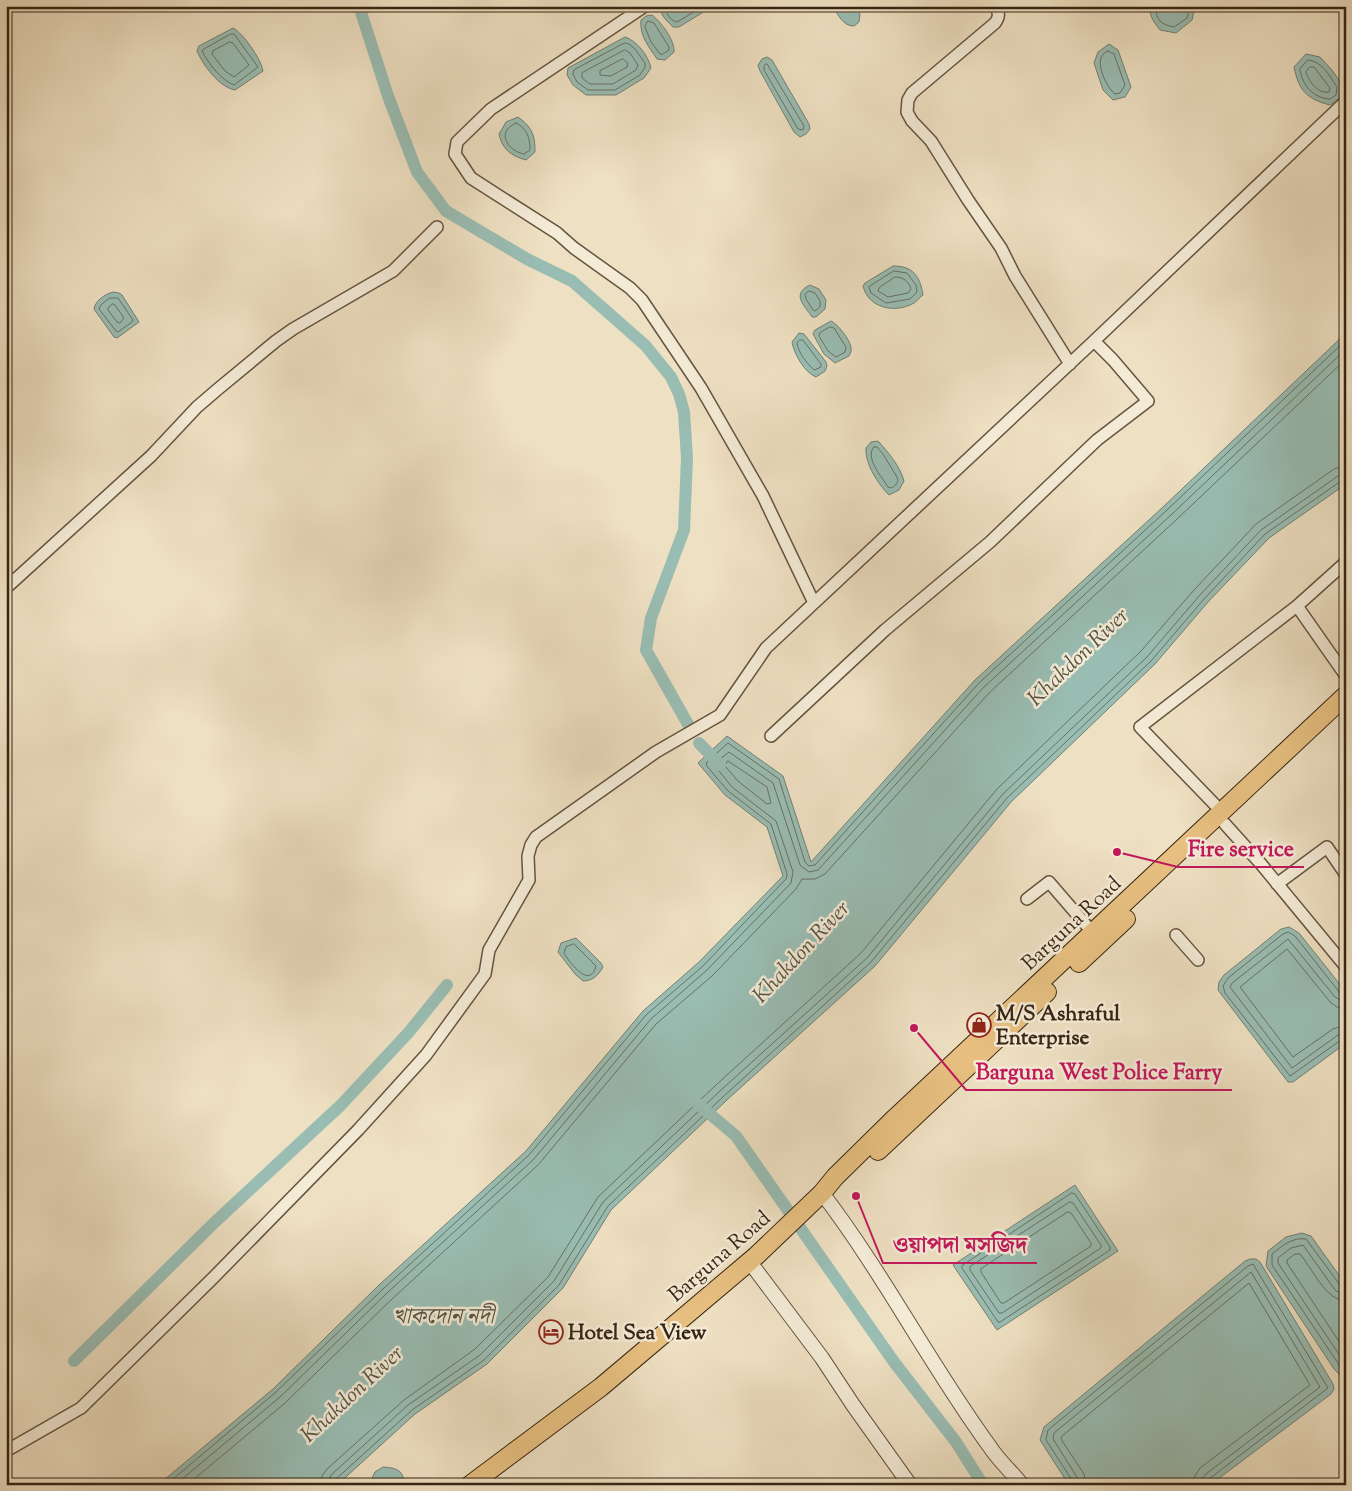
<svg xmlns="http://www.w3.org/2000/svg" width="1352" height="1491" viewBox="0 0 1352 1491" font-family="'Sorts Mill Goudy','Noto Serif Bengali',serif">
<style>
.water{fill:#99bdb3;stroke:#728073}
.lines{fill:none;stroke-linecap:round;stroke-linejoin:round}
.shore{stroke:#687163;stroke-width:1}
.canal{stroke:#99bdb3;stroke-width:12}
.minor-casing{stroke:#65543f;stroke-width:14}
.tertiary-casing{stroke:#65543f;stroke-width:16}
.primary-casing{stroke:#372513;stroke-width:20}
.minor{stroke:#f4ebd7;stroke-width:11}
.tertiary{stroke:#f4ebd7;stroke-width:14}
.primary{stroke:#e7c081;stroke-width:18}
.labels{text-anchor:middle;stroke-width:5;stroke-linejoin:round;paint-order:stroke}
.street-label{font-size:21px;fill:#372513;stroke:#f4ebd7}
.poi-label{font-size:21px;font-weight:bold;fill:#372513;stroke:#f4ebd7;text-anchor:start}
.water-label{font-size:22px;font-style:italic;fill:#545343;stroke:#f4ebd7}
.leader{fill:none;stroke:#c2185b;stroke-width:2}
.callout-dot{fill:#c2185b;stroke:#f4ebd7;stroke-width:2}
.callout-label{font-size:22px;text-anchor:middle;font-weight:bold;fill:#c2185b;stroke:#f4ebd7;stroke-width:5;stroke-linejoin:round;paint-order:stroke}
</style>
<rect width="100%" height="100%" fill="#eee0c2"/>
<filter id="stains"><feTurbulence type="fractalNoise" baseFrequency=".004" numOctaves="4"/><feColorMatrix values="0 0 0 0 .2 0 0 0 0 .09 0 0 0 0 .02 0 0 0 .5 -.17"/></filter>
<radialGradient id="worn" r=".72"><stop offset=".6" stop-color="#630" stop-opacity="0"/><stop offset="1" stop-color="#630" stop-opacity=".3"/></radialGradient>
<path class="water" d="M 660,6 L 713,6 L 679,27 L 673,27 C 667,21 660,15 660,6 Z
M 833,6 L 856,6 L 860,14 L 859,22 L 854,26 C 843,26 838,15 833,6 Z
M 1151,6 L 1195,6 L 1192,20 L 1176,33 L 1160,30 C 1155,23 1148,16 1151,6 Z
M 652,15 C 661,22 675,40 674,52 L 665,60 L 657,59 C 649,47 639,35 641,20 L 646,16 Z
M 233,28 C 243,33 261,59 263,71 L 235,90 C 219,87 203,65 197,51 L 199,46 Z
M 625,37 C 637,41 648,55 651,68 L 644,78 L 616,95 L 586,95 L 573,85 L 567,75 L 568,68 Z
M 1109,44 L 1118,50 L 1131,87 L 1125,97 L 1113,100 L 1103,90 L 1094,63 L 1098,52 Z
M 1306,54 L 1320,57 L 1332,70 L 1343,86 L 1341,97 L 1330,105 C 1307,99 1299,91 1294,67 Z
M 767,57 L 772,60 L 809,124 L 810,129 L 806,134 L 800,137 L 794,132 L 760,71 L 758,65 L 762,59 Z
M 518,117 C 532,127 535,135 535,152 L 526,160 C 511,156 502,149 499,134 L 506,122 Z
M 893,266 C 913,266 920,276 923,295 C 920,297 917,301 914,303 C 895,314 868,308 863,286 L 865,283 Z
M 810,285 L 819,289 L 826,300 L 825,309 L 816,317 L 812,317 C 804,305 791,294 810,285 Z
M 113,292 L 119,293 L 122,295 L 139,322 L 117,338 L 114,337 L 94,309 C 95,301 105,294 113,292 Z
M 831,321 C 837,323 851,341 851,348 C 852,350 850,354 849,356 L 835,363 L 824,354 L 813,334 L 815,330 Z
M 799,333 L 804,334 L 826,362 L 827,366 L 825,371 L 816,377 C 805,373 794,354 792,342 Z
M 1346,333 L 1346,484 L 1269,538 L 1208,602 L 1155,664 L 1011,802 L 875,966 L 728,1099 L 611,1210 L 563,1288 L 487,1364 L 415,1414 L 337,1485 L 158,1485 L 273,1389 L 379,1285 L 526,1151 L 643,1011 L 699,962 L 783,876 L 767,827 L 725,795 L 698,763 L 727,736 L 783,776 L 811,862 L 975,680 L 1163,507 Z
M 878,441 C 888,452 900,466 904,481 L 899,490 L 889,495 C 878,484 865,464 866,448 L 871,442 Z
M 1289,927 L 1299,933 L 1346,992 L 1346,1043 L 1293,1082 L 1288,1082 L 1218,990 L 1219,982 L 1224,975 L 1281,929 Z
M 576,938 L 601,963 L 603,967 C 598,976 592,981 583,981 L 575,974 L 558,952 L 561,943 Z
M 1075,1185 L 1118,1251 L 997,1330 L 953,1265 Z
M 1302,1233 L 1311,1236 L 1346,1285 L 1346,1381 L 1334,1369 L 1266,1266 L 1268,1251 L 1286,1237 Z
M 1250,1259 L 1256,1259 L 1260,1262 L 1333,1384 L 1334,1389 L 1331,1394 L 1210,1485 L 1069,1485 L 1040,1440 L 1044,1427 L 1245,1261 Z
M 383,1467 C 395,1468 402,1469 404,1481 L 403,1485 L 371,1485 L 370,1483 L 375,1472 Z"/>
<g class="lines">
<path class="shore" d="M 665,6 C 665,13 671,21 677,22 L 704,6
M 1156,6 C 1155,20 1162,25 1174,27 L 1187,18 L 1190,6
M 648,21 L 654,23 L 669,47 L 669,50 L 663,54 L 660,54 L 651,42 L 645,27 Z
M 231,34 L 234,34 L 258,67 L 234,85 C 222,81 208,63 202,51 L 204,49 Z
M 230,42 L 233,43 L 249,65 L 234,77 L 225,71 L 212,54 L 213,51 Z
M 625,43 L 629,44 L 635,49 L 645,63 L 645,67 L 640,75 L 615,90 L 588,90 L 577,82 L 573,74 L 574,70 Z
M 625,50 L 630,53 L 638,65 L 636,70 L 613,84 L 590,84 L 582,78 L 582,73 Z
M 1108,51 L 1114,54 L 1125,85 L 1120,93 L 1115,94 C 1107,88 1096,65 1102,56 C 1103,54 1106,52 1108,51 Z
M 623,59 L 628,63 L 627,67 L 611,76 L 600,75 L 600,71 Z
M 1308,60 C 1322,61 1329,75 1337,87 L 1336,95 L 1330,99 C 1313,98 1302,85 1300,69 Z
M 767,64 L 804,126 L 803,130 L 798,129 L 764,70 L 764,66 Z
M 1310,67 L 1314,67 L 1330,88 L 1329,92 C 1318,94 1309,82 1306,72 Z
M 516,123 C 527,128 530,138 530,150 L 524,154 C 508,151 495,132 516,123 Z
M 894,271 L 907,273 L 916,285 L 917,292 L 910,299 L 886,303 L 871,293 L 869,287 Z
M 895,277 C 904,277 909,282 911,289 L 908,293 L 888,297 L 878,291 L 879,288 Z
M 809,291 L 815,293 L 820,301 L 820,307 L 815,311 L 813,310 L 806,299 L 805,295 Z
M 110,298 L 118,298 L 133,320 L 132,322 L 118,332 L 116,331 L 99,309 L 101,305 Z
M 113,304 L 115,305 L 124,318 L 120,323 L 117,322 L 108,310 L 108,308 Z
M 830,327 L 834,328 L 846,347 L 845,352 L 836,357 L 828,351 L 819,336 L 820,333 Z
M 800,340 L 803,340 L 821,364 L 821,367 L 814,370 C 807,363 798,353 797,343 Z
M 874,447 L 877,447 L 883,454 L 897,477 C 899,482 896,486 891,488 L 888,487 C 882,477 864,457 874,447 Z
M 728,761 L 767,787 L 771,803 L 767,804 L 738,781 L 725,766 Z
M 574,944 L 596,966 C 590,990 569,962 564,953 L 566,947 Z
M 1346,995 L 1340,993 L 1295,936 L 1288,932 L 1283,934 L 1228,978 L 1223,986 L 1225,993 L 1290,1076 L 1341,1040 L 1346,1039
M 1346,1001 L 1340,1000 L 1335,997 L 1288,939 L 1232,983 L 1230,987 L 1292,1068 L 1338,1035 L 1346,1033
M 1346,1008 L 1337,1007 L 1331,1003 L 1287,949 L 1240,987 L 1293,1057 L 1333,1029 L 1346,1025
M 1072,1193 L 1075,1194 L 1110,1247 L 1110,1250 L 1000,1322 L 998,1322 L 962,1268 L 962,1266 Z
M 1070,1202 L 1073,1203 L 1101,1245 L 1101,1248 L 1002,1313 L 999,1313 L 970,1270 L 970,1267 Z
M 1068,1212 L 1071,1213 L 1091,1243 L 1091,1246 L 1004,1303 L 1001,1303 L 981,1272 L 981,1269 Z
M 1346,1288 L 1340,1285 L 1306,1239 C 1292,1237 1282,1246 1272,1254 L 1272,1265 L 1346,1375
M 1346,1294 L 1340,1293 L 1335,1290 L 1303,1245 L 1291,1248 L 1278,1258 L 1278,1263 L 1346,1365
M 1346,1301 C 1326,1301 1312,1268 1300,1254 L 1295,1254 L 1287,1260 L 1287,1263 L 1346,1352
M 166,1485 L 276,1392 L 383,1289 L 529,1155 L 646,1015 L 703,966 L 786,879 L 787,874 L 771,824 L 728,791 L 706,765 L 707,762 L 728,743 L 779,779 L 805,862 L 809,866 L 815,865 L 979,683 L 1167,510 L 1346,340
M 175,1485 L 280,1397 L 387,1293 L 533,1160 L 651,1019 L 707,970 L 791,883 L 793,872 L 776,821 L 732,787 L 715,766 L 715,763 L 729,752 L 773,783 L 800,865 L 809,872 L 818,870 L 983,688 L 1171,515 L 1346,349
M 187,1485 L 285,1403 L 392,1299 L 538,1165 L 656,1024 L 712,976 L 796,889 L 802,879 L 815,879 L 825,874 L 989,693 L 1176,520 L 1346,359
M 320,1485 L 322,1476 L 327,1469 L 404,1400 L 475,1349 L 548,1277 L 598,1197 L 716,1085 L 861,953 L 997,789 L 1141,651 L 1194,590 L 1256,524 L 1334,469 L 1346,466
M 328,1485 L 331,1475 L 408,1405 L 480,1355 L 554,1281 L 603,1202 L 721,1090 L 867,958 L 1003,794 L 1147,657 L 1200,595 L 1261,530 L 1338,476 L 1346,474
M 334,1485 L 336,1479 L 412,1410 L 484,1360 L 559,1285 L 608,1206 L 725,1095 L 871,962 L 1007,798 L 1151,661 L 1204,599 L 1265,534 L 1341,481 L 1346,480
M 1073,1485 L 1072,1480 L 1046,1440 L 1048,1430 L 1248,1266 L 1253,1264 L 1328,1388 L 1209,1479 L 1207,1485
M 1079,1485 L 1077,1477 L 1053,1439 L 1054,1433 L 1251,1272 L 1320,1387 L 1206,1474 L 1202,1479 L 1201,1485
M 1086,1485 L 1084,1474 L 1061,1439 L 1062,1436 L 1249,1283 L 1310,1385 L 1200,1468 L 1195,1476 L 1193,1485"/>
<path class="canal" d="M 359,6 L 388,96 L 417,172 L 446,211 L 527,259 L 572,281 L 645,345 L 671,377 L 679,394 L 684,412 L 687,458 L 684,530 L 651,618 L 646,650 L 689,726
M 699,743 L 720,765
M 698,1104 L 736,1136 L 894,1362 L 956,1442 L 983,1485
M 74,1361 L 215,1222 L 341,1105 L 409,1032 L 447,985"/>
<g class="minor-casing">
<path id="minor" d="M 645,6 L 491,109 L 457,142 L 455,154 L 471,178 L 557,233 L 574,248 L 630,288 L 642,300 L 701,388 L 763,496 L 814,603
M 995,6 C 999,13 1000,16 995,23 L 912,93 L 908,100 L 907,112 L 912,121 L 931,141 L 968,200 L 1001,248 L 1015,276 L 1070,364
M 6,588 L 151,456 L 197,407 L 218,389 L 276,341 L 293,329 L 393,271 L 437,227
M 1297,606 L 1346,562
M 771,736 L 885,630 L 990,542 L 1097,440 L 1148,401 L 1113,360 L 1094,341
M 1222,812 L 1140,727 L 1297,606 L 1346,676
M 1225,824 L 1261,864 L 1346,967
M 1277,884 L 1327,847 L 1346,875
M 1027,899 L 1049,882 L 1093,933
M 1176,935 L 1198,960
M 6,1451 L 81,1408 L 213,1278 L 358,1130 L 426,1055 L 485,974 L 489,950 L 529,880 L 528,856 L 531,845 L 536,837 L 656,752 L 720,715 L 766,648 L 1094,341 L 1346,101"/>
</g>
<g class="tertiary-casing">
<path id="tertiary" d="M 822,1193 C 884,1274 930,1365 990,1447 C 999,1461 1012,1472 1022,1485
M 749,1261 L 822,1358 L 853,1405 L 910,1485"/>
</g>
<g class="primary-casing">
<path id="primary" d="M 1079,963 L 1126,919
M 878,1151 L 1047,992
M 470,1485 L 601,1387 L 756,1256 L 822,1193 L 835,1177 L 895,1118 L 1346,695"/>
</g>
<use href="#minor" class="minor"/>
<use href="#tertiary" class="tertiary"/>
<use href="#primary" class="primary"/>
</g>
<defs>
<g id="shop-ring" transform="scale(1.25)"><circle r="9.5" fill="#f4ebd7" stroke="#8f2418" stroke-width="1.5"/><path d="M-5-2.5h2.3a2.7 3.5 0 0 1 5.4 0H5L5.5 6h-11ZM-1.5-2.5h3a1.5 2.3 0 0 0-3 0Z" fill="#8f2418"/></g>
<g id="hotel-ring" transform="scale(1.25)"><circle r="9.5" fill="#f4ebd7" stroke="#8f2418" stroke-width="1.5"/><path d="M-6-4.5h1.5V1H6V5H4.5V3h-9V5H-6ZM-4 0a1.8 1.8 0 1 1 3.6 0ZM.5 0V-2.5h3Q6-2.5 6 0Z" fill="#8f2418"/></g>
</defs>
<g fill-rule="evenodd">
<use href="#shop-ring" x="979" y="1025"/>
<use href="#hotel-ring" x="551" y="1332"/>
</g>
<g class="labels">
<g class="street-label">
<text transform="translate(1071 923) rotate(-43)" y="7">Barguna Road</text>
<text transform="translate(719 1256) rotate(-41)" y="7">Barguna Road</text>
</g>
<g class="poi-label">
<text x="996" y="1020">M/S Ashraful<tspan x="996" dy="24">Enterprise</tspan></text>
<text x="568" y="1339">Hotel Sea View</text>
</g>
<g class="water-label">
<text transform="translate(1077 656) rotate(-44)" y="8">Khakdon River</text>
<text transform="translate(800 951) rotate(-47)" y="8">Khakdon River</text>
<text x="443" y="1323">খাকদোন নদী</text>
<text transform="translate(351 1393) rotate(-43)" y="8">Khakdon River</text>
</g>
</g>
<path class="leader" d="M1117 852L1178 867H1304M914 1028L966 1090H1232M856 1196L883 1263H1037"/>
<g class="callout-dot">
<circle cx="1117" cy="852" r="5"/>
<circle cx="914" cy="1028" r="5"/>
<circle cx="856" cy="1196" r="5"/>
</g>
<g class="callout-label">
<text x="1241" y="856">Fire service</text>
<text x="1099" y="1079">Barguna West Police Farry</text>
<text x="960" y="1252">ওয়াপদা মসজিদ</text>
</g>
<rect width="1352" height="1491" fill="none" stroke="#eee0c2" stroke-width="25"/>
<rect x="8" y="8" width="1337" height="1476" fill="none" stroke="#372513" stroke-width="2.5"/>
<rect x="12" y="12" width="1327" height="1466" fill="none" stroke="#372513"/>
<rect width="100%" height="100%" filter="url(#stains)"/>
<rect width="100%" height="100%" fill="url(#worn)"/>
</svg>
